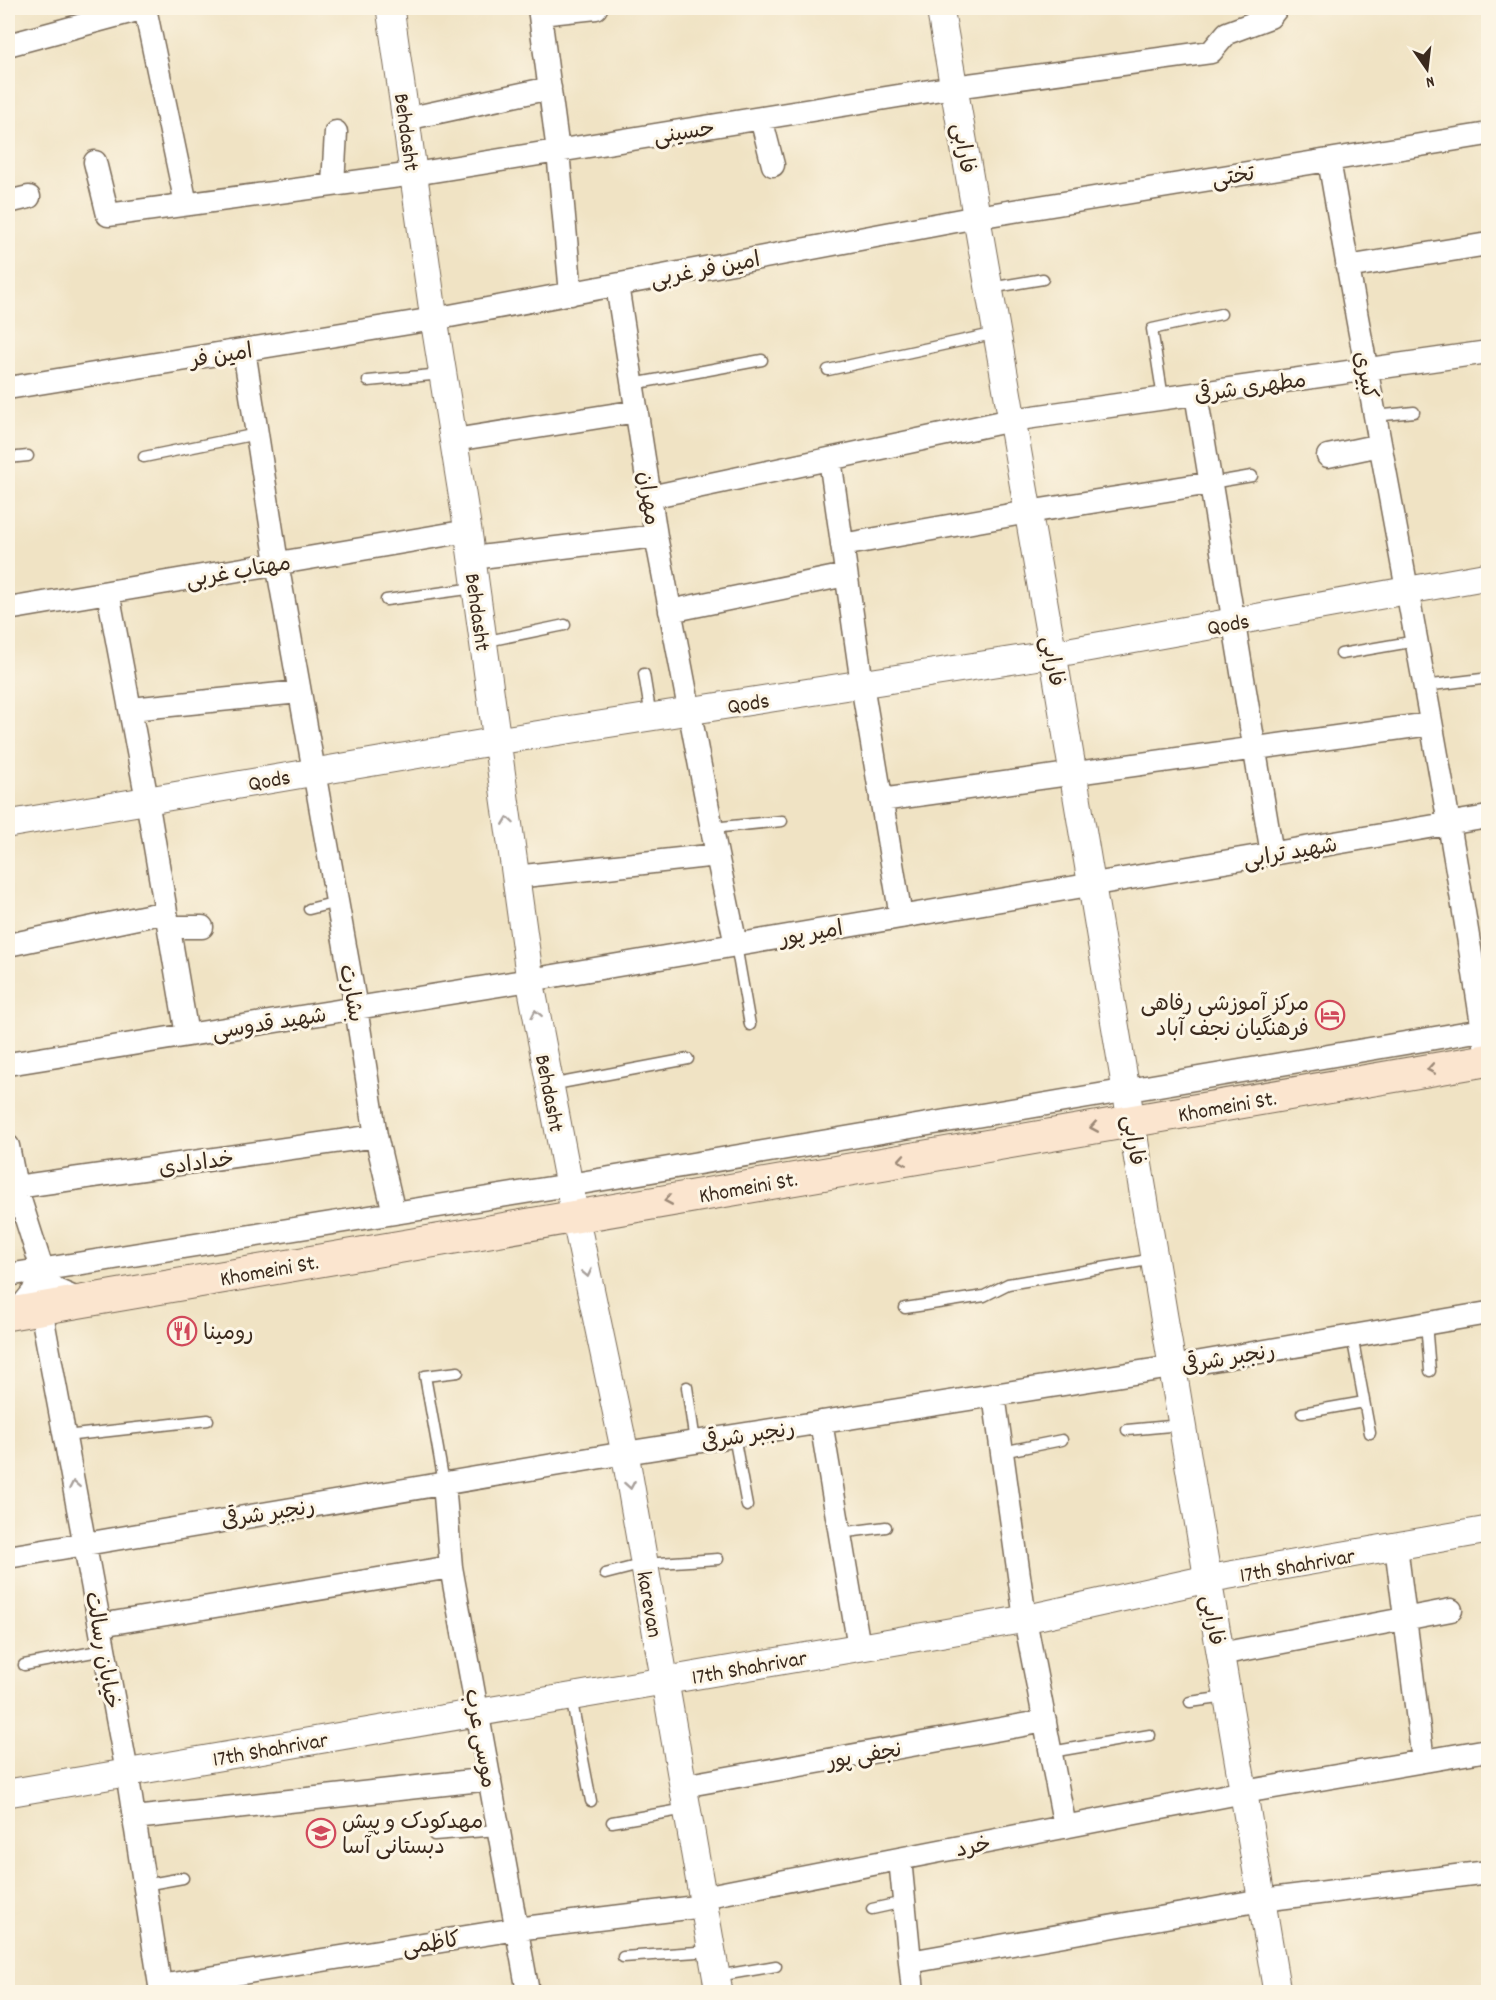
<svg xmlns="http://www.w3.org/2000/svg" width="1496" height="2000" viewBox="0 0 1496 2000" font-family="Dekko,'Playpen Sans Arabic',sans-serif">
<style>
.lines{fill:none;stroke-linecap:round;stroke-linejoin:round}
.service-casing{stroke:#7a6b58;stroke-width:13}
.minor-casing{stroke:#7a6b58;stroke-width:25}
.tertiary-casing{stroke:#7a6b58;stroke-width:29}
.secondary-casing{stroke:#7a6b58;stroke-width:34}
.service{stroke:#fff;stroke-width:10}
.minor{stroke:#fff;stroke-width:22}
.tertiary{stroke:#fff;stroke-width:27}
.secondary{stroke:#fbe5cf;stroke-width:32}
.oneway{stroke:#a79f9a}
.oneway2{stroke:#9b8876}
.labels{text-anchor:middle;stroke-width:6;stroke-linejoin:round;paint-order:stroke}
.street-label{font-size:22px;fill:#3b2a1e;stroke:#fcf5e5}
.poi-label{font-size:22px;fill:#3b2a1e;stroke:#fcf5e5;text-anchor:start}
</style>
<rect width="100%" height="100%" fill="#fcf5e5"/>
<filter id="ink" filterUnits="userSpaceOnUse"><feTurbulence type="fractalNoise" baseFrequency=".0167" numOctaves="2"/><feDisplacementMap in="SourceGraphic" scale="12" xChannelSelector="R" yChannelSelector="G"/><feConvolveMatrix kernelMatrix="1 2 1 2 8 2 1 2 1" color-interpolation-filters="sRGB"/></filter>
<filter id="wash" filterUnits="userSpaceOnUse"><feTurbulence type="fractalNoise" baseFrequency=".008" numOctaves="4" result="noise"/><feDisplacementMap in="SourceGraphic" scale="24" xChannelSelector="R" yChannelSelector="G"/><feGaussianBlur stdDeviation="1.35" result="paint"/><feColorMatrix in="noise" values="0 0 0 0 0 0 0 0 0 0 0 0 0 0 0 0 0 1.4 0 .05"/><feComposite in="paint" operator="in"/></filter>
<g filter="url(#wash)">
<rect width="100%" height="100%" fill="#f0e3c4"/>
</g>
<g filter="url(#ink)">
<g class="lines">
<g class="service-casing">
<path id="service" d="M 990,288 L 1043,279
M 828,370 L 997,333
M 368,381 L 442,374
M 633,384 L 762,360
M 1163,398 L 1152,329 L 1221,314
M 1375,416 L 1414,412
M 144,457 L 257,434
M 8,458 L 28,456
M 1211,483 L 1252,476
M 386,600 L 475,588
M 483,642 L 565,625
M 1341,654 L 1416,641
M 644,674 L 651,717
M 1424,686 L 1482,679
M 712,828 L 782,821
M 309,909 L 337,902
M 736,945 L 750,1025
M 550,1085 L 688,1059
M 905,1308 L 984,1296 L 1008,1284 L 1154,1259
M 1426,1323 L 1430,1371
M 1352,1336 L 1370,1433
M 687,1387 L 695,1442
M 1302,1413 L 1364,1402
M 1127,1430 L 1181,1425
M 65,1436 L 208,1420
M 734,1436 L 747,1506
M 1002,1452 L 1062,1440
M 444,1483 L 425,1376 L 458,1372
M 839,1533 L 886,1527
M 605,1574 L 644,1564 L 718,1559
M 24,1665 L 104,1650
M 571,1697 L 591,1801
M 1190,1702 L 1227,1697
M 1051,1752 L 1150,1735
M 612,1822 L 686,1809
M 434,1835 L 498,1830
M 144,1885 L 183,1878
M 872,1909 L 904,1902
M 623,1957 L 712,1951
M 717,1976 L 776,1966"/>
</g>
<g class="minor-casing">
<path id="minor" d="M 145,8 L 186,204
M 539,8 L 558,151 L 571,294
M 540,14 L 596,8
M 8,45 L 145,8
M 761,118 L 773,165
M 406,119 L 550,88
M 1329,160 C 1380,455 1440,748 1485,1044
M 95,162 L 108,215 L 414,174 L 954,87 L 1211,52 L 1227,33 L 1270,17 L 1277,8
M 333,184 L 336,132
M 8,202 L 29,197
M 1347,267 L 1488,244
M 617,285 L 656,536 L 717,855 L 736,945
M 244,350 L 277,563 L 356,1008 L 376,1136 L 394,1213
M 8,388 L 434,319 L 977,217 L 1488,134
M 1196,394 L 1272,854
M 454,440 L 637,411
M 1328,456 L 1380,445
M 830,459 L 862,684 L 901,917
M 650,497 L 1012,420 L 1488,352
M 842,545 L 1028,512 L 1211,483
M 472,558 L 656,536
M 108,592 L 147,800 L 187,1035
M 8,609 L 468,531
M 670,611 L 846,575
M 131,709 L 299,692
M 881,800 L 1430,724
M 515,877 L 717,855
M 169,927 L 202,927
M 8,945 L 166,912
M 8,1064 L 530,980 L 1488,817
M 8,1146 L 16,1187 L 42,1269 L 54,1289 L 82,1301
M 16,1187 L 376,1136
M 8,1275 L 569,1185 L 1488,1029
M 41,1309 L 127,1772 L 161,1992
M 16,1313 L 33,1292 L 42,1269
M 994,1395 L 1025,1619 L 1065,1827
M 821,1422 L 859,1647
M 444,1483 L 451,1567 L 528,1992
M 1396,1546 L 1423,1761
M 8,1557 L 625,1453 L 1172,1367 L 1488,1313
M 100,1625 L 451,1567
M 1220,1654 L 1451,1610
M 683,1786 L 1045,1721
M 134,1818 L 490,1779
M 900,1859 L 913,1992
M 703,1897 L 1244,1792 L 1488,1750
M 910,1962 L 1262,1900 L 1488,1872
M 160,1986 L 516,1929 L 704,1906"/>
</g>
<g class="tertiary-casing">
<path id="tertiary" d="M 390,8 L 434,319 L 468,531 L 530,980 L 575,1216 L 625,1453 L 719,1992
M 940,8 L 1053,654 L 1277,1992
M 8,824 L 497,741 L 1053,654 L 1488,576
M 8,1793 L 1025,1619 L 1207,1579 L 1488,1530"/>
</g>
<g class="secondary-casing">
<path id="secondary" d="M 8,1314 L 1488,1060"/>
</g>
<use href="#service" class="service"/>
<use href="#minor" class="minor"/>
<use href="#tertiary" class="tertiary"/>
<use href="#secondary" class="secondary"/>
</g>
<defs><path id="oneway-chevron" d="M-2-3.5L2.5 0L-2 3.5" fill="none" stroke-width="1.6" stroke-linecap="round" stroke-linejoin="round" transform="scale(1.5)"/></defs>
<g class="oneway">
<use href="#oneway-chevron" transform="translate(508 821) rotate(-98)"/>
<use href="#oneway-chevron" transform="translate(536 1014) rotate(-101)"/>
<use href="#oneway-chevron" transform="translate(587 1273) rotate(78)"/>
<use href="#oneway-chevron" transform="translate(74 1485) rotate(-101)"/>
<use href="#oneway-chevron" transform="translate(630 1485) rotate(80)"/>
</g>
<g class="oneway2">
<use href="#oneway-chevron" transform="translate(1431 1069) rotate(170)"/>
<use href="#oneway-chevron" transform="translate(1094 1127) rotate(170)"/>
<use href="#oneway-chevron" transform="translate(902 1160) rotate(170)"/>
<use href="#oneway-chevron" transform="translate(668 1200) rotate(170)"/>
</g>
</g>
<defs>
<g id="hotel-ring" transform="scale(1.5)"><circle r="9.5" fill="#fcf5e5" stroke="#d1495b" stroke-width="1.5"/><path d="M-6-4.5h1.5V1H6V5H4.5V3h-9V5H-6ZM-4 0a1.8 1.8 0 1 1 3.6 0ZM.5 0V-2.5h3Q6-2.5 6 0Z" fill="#d1495b"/></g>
<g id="restaurant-ring" transform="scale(1.5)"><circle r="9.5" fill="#fcf5e5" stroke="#d1495b" stroke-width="1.5"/><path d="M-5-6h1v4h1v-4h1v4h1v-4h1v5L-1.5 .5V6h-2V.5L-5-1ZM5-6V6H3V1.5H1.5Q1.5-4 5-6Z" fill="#d1495b"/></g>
<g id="school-ring" transform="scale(1.5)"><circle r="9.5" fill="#fcf5e5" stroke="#d1495b" stroke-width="1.5"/><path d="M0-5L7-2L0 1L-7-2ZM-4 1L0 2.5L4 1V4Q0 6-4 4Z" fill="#d1495b"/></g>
</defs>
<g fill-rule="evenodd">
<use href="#hotel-ring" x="1330" y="1015"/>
<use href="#restaurant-ring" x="182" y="1331"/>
<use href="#school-ring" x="321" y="1833"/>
</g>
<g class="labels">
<g class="street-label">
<text transform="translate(684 131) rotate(-9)" y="8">حسینی</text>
<text transform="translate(408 132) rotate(82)" y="8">Behdasht</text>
<text transform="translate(965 148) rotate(80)" y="8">فارابی</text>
<text transform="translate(1233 175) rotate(-9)" y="8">تختی</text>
<text transform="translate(705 268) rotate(-11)" y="8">امین فر غربی</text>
<text transform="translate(221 354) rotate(-9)" y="8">امین فر</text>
<text transform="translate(1367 375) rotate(79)" y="8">کبیری</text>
<text transform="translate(1250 386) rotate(-8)" y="8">مطهری شرقی</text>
<text transform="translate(650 498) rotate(82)" y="8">مهران</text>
<text transform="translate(238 570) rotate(-10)" y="8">مهتاب غربی</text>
<text transform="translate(479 612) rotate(82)" y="8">Behdasht</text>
<text transform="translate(1228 623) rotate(-10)" y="8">Qods</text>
<text transform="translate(1054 661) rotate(80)" y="8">فارابی</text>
<text transform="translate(748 702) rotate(-9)" y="8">Qods</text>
<text transform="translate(269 779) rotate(-10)" y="8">Qods</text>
<text transform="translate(1290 851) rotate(-10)" y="8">شهید ترابی</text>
<text transform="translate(811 932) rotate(-10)" y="8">امیر پور</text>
<text transform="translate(353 993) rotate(80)" y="8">بشارت</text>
<text transform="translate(269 1022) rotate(-9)" y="8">شهید قدوسی</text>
<text transform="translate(551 1093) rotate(79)" y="8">Behdasht</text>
<text transform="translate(1227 1105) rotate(-10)" y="8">Khomeini St.</text>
<text transform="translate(1135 1140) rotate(81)" y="8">فارابی</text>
<text transform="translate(196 1162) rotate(-8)" y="8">خدادادی</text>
<text transform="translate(748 1186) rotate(-10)" y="8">Khomeini St.</text>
<text transform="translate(269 1269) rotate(-10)" y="8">Khomeini St.</text>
<text transform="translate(1228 1357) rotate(-10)" y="8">رنجبر شرقی</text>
<text transform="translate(748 1434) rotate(-9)" y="8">رنجبر شرقی</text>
<text transform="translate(268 1512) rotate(-9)" y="8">رنجبر شرقی</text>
<text transform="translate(1297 1564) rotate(-10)" y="8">17th Shahrivar</text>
<text transform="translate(651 1604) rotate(80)" y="8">karevan</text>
<text transform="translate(1214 1620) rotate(80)" y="8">فارابی</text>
<text transform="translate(104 1650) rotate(80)" y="8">خیابان رسالت</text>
<text transform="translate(749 1666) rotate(-10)" y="8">17th Shahrivar</text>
<text transform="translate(482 1738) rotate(80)" y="8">موسی عرب</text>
<text transform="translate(270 1748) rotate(-10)" y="8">17th Shahrivar</text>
<text transform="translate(864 1754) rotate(-10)" y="8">نجفی پور</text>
<text transform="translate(973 1845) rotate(-11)" y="8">خرد</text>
<text transform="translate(431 1942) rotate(-9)" y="8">کاظمی</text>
</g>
<g class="poi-label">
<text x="1309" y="1010" text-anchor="end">مرکز آموزشی رفاهی<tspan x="1309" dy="25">فرهنگیان نجف آباد</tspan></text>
<text x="203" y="1339">رومینا</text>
<text x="342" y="1828">مهدکودک و پیش<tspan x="342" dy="25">دبستانی آسا</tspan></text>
</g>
</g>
<rect width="1496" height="2000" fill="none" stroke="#fcf5e5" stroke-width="30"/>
<g transform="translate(1427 69) rotate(166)" stroke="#fcf5e5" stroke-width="4.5" paint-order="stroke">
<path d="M0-4.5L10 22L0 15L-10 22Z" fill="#3b2a1e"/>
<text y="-9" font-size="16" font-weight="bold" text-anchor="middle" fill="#3b2a1e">N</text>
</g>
</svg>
